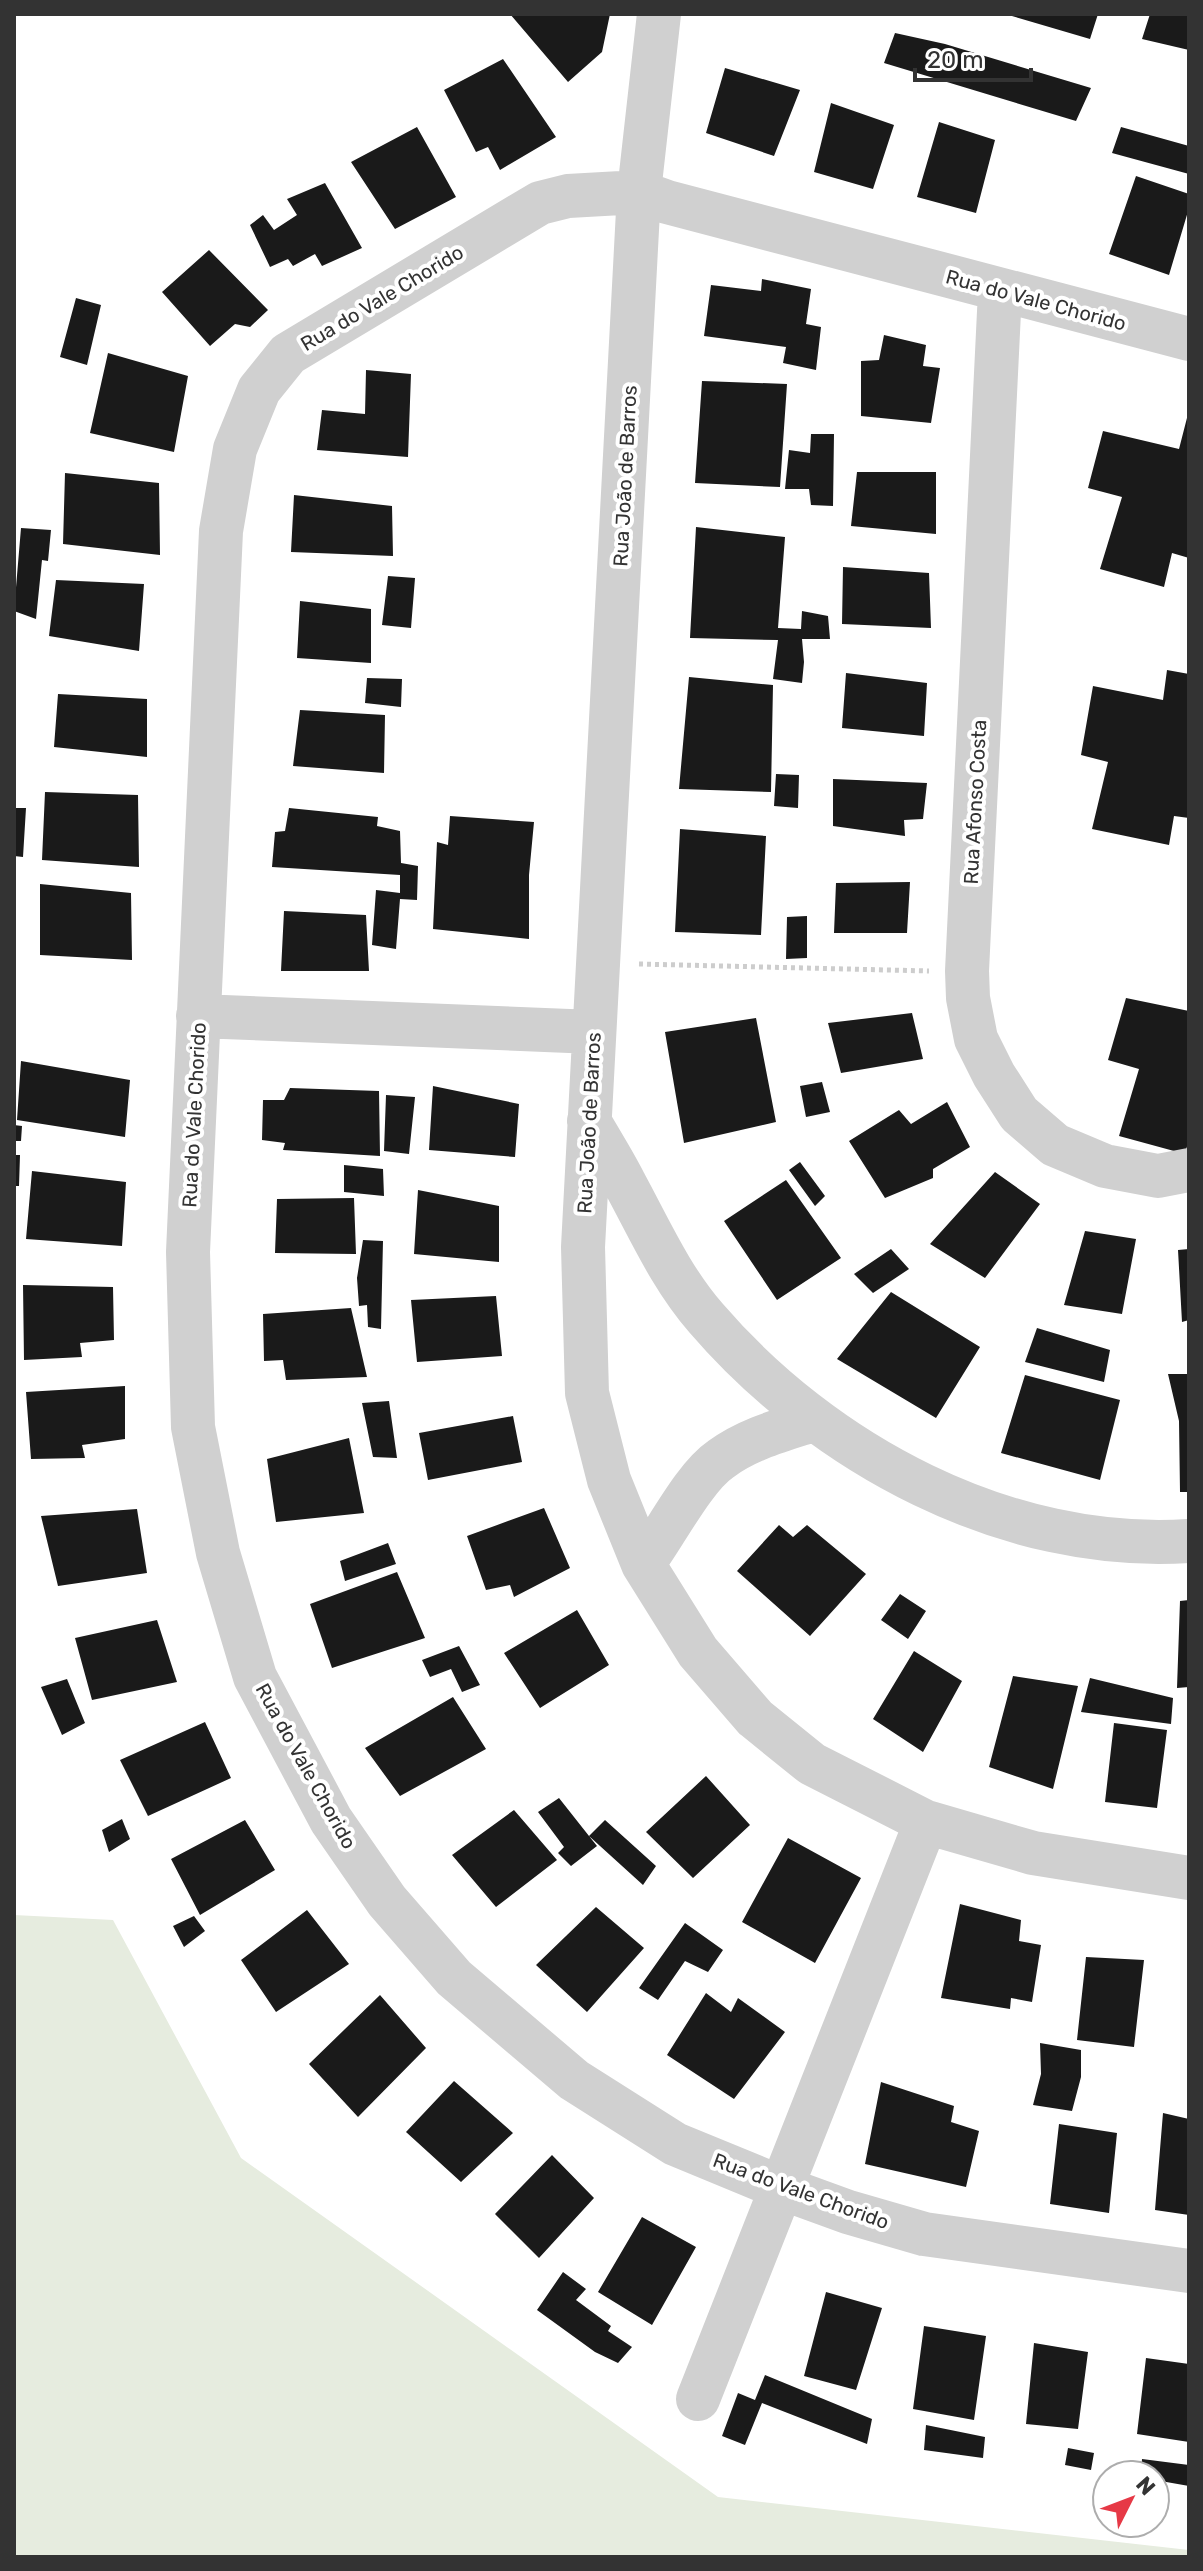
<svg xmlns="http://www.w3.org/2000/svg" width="1203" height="2571" viewBox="0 0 1203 2571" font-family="Rubik,sans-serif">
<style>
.green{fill:#e6ecdf}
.building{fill:#1a1a1a}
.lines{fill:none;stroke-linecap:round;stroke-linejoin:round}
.path{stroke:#cdcdcd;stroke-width:5;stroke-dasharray:4 4;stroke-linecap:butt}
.minor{stroke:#d0d0d0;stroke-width:44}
.labels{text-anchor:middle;stroke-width:8;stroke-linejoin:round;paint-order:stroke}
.street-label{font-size:20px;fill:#333;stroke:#fff}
</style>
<rect width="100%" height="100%" fill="#fff"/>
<path class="green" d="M 14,1915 L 113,1920 L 241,2158 L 718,2497 L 1189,2550 L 1189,2557 L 14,2557 Z"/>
<path class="building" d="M 510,14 L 610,14 L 602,52 L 568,82 Z
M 1005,14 L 1098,14 L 1090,39 Z
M 1150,14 L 1189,14 L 1189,50 L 1142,39 Z
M 895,33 L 945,44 L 1091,88 L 1076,121 L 884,63 Z
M 503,59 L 556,137 L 500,170 L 488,147 L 476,152 L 444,90 Z
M 725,68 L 800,90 L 774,156 L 706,133 Z
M 831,103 L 894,125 L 873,189 L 814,172 Z
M 939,122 L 995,140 L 976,213 L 917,197 Z
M 417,127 L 456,197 L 395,229 L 351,162 Z
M 1121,127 L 1189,146 L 1189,174 L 1112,153 Z
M 1136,176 L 1189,194 L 1189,208 L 1169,275 L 1109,254 Z
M 325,183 L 362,248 L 322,266 L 315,254 L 293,266 L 288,259 L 270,267 L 250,225 L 263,215 L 274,230 L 297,215 L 287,199 Z
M 209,250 L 268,310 L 250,327 L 235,324 L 210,346 L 162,292 Z
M 762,279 L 811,289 L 806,324 L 821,327 L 816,370 L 783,363 L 786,347 L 704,336 L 711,285 L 761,291 Z
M 76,298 L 101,305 L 87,365 L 60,357 Z
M 884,335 L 926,345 L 923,366 L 940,368 L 931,423 L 861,416 L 861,361 L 879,360 Z
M 108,353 L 188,376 L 174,452 L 90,433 Z
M 366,370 L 411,374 L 408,457 L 317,450 L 322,410 L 365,414 Z
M 702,381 L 787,384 L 780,487 L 695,483 Z
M 1188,414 L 1189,558 L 1172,553 L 1164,587 L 1100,569 L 1122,497 L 1088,488 L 1103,431 L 1179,449 Z
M 811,434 L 834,434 L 833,506 L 811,505 L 809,489 L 785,489 L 789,450 L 810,453 Z
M 857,472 L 936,472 L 936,534 L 851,526 Z
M 65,473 L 159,483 L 160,555 L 63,544 Z
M 294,495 L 392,506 L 393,556 L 291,552 Z
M 696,527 L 785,537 L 778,628 L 801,629 L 802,611 L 828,616 L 830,639 L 802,639 L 804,662 L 802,683 L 773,679 L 778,640 L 690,638 Z
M 21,528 L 51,530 L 48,561 L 42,560 L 36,619 L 14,611 Z
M 843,567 L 929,573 L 931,628 L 842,624 Z
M 388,576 L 415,578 L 411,628 L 382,625 Z
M 56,580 L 144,584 L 139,651 L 49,636 Z
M 300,601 L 371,609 L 371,663 L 297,658 Z
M 1167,670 L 1189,674 L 1189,818 L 1174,816 L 1169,845 L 1092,829 L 1108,762 L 1081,755 L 1093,686 L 1163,700 Z
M 846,673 L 927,683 L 924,736 L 842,728 Z
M 689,677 L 773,685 L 771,792 L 679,789 Z
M 367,678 L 402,679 L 401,707 L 365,703 Z
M 58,694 L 147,699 L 147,757 L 54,747 Z
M 300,710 L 385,715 L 384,773 L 293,766 Z
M 776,774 L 799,775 L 798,808 L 774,806 Z
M 833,779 L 927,783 L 923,819 L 904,820 L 905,836 L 833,826 Z
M 45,792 L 138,795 L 139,867 L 42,860 Z
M 14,808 L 26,808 L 23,857 L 14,856 Z
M 289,808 L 378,817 L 377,826 L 400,831 L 401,863 L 418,866 L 417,900 L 400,899 L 396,949 L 372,945 L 376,890 L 400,893 L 400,875 L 272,867 L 275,832 L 285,831 Z
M 450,816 L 534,822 L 529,875 L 529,939 L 433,929 L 437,842 L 448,845 Z
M 680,829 L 766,836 L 761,935 L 675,932 Z
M 910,882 L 907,933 L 834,933 L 836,883 Z
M 40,884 L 131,893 L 132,960 L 40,955 Z
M 284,911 L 366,915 L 369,971 L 281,971 Z
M 807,916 L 807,958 L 786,959 L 787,917 Z
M 1126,998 L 1189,1011 L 1189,1139 L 1185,1154 L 1119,1136 L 1139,1069 L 1108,1060 Z
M 912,1013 L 923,1059 L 841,1073 L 828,1023 Z
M 756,1018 L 776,1122 L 684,1143 L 665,1032 Z
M 21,1061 L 130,1080 L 125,1137 L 17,1120 Z
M 822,1082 L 830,1112 L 806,1117 L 800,1086 Z
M 433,1086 L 519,1104 L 515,1157 L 429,1150 Z
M 290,1088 L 379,1091 L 380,1156 L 283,1150 L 285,1143 L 262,1140 L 263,1100 L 284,1100 Z
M 386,1095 L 415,1097 L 409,1154 L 384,1151 Z
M 947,1102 L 970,1147 L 933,1169 L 933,1178 L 885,1198 L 849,1141 L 899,1110 L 911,1124 Z
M 14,1125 L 22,1126 L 21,1141 L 14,1141 Z
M 14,1155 L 20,1155 L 19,1186 L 14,1186 Z
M 800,1162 L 825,1196 L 815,1206 L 789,1170 Z
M 344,1165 L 383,1169 L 384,1196 L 344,1192 Z
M 32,1171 L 126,1182 L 122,1246 L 26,1239 Z
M 995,1172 L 1040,1204 L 985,1278 L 930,1244 Z
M 786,1180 L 841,1258 L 777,1300 L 724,1221 Z
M 418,1190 L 499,1206 L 499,1262 L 414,1254 Z
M 354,1198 L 356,1254 L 275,1253 L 277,1199 Z
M 1085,1231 L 1136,1239 L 1122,1314 L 1064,1305 Z
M 363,1240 L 383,1241 L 381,1329 L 368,1327 L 367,1305 L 359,1306 L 357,1278 Z
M 891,1249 L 909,1269 L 873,1293 L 854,1274 Z
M 1189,1249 L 1189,1320 L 1182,1322 L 1178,1250 Z
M 23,1285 L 113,1287 L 114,1340 L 80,1343 L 82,1357 L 24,1360 Z
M 891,1292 L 980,1347 L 936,1418 L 837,1359 Z
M 496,1296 L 502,1356 L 417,1362 L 411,1300 Z
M 351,1308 L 367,1377 L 286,1380 L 283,1360 L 264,1361 L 263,1314 Z
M 1037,1328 L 1110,1350 L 1104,1382 L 1025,1362 Z
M 1168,1374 L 1189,1374 L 1189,1492 L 1180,1492 L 1179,1421 Z
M 1025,1375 L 1120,1400 L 1100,1480 L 1001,1453 Z
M 125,1386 L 125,1439 L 82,1445 L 85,1458 L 31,1459 L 26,1392 Z
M 389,1401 L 397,1458 L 373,1457 L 362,1403 Z
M 513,1416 L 522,1462 L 428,1480 L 419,1433 Z
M 349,1438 L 364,1513 L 276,1522 L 267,1459 Z
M 544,1508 L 570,1568 L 514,1597 L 510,1585 L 486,1590 L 467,1536 Z
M 137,1509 L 147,1573 L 58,1586 L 41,1516 Z
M 779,1525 L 793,1537 L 807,1525 L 866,1574 L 810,1636 L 737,1571 Z
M 388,1543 L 396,1564 L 345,1581 L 340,1561 Z
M 397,1572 L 425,1638 L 332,1668 L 310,1604 Z
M 900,1594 L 926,1611 L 908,1639 L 881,1620 Z
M 1189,1600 L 1189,1687 L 1177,1688 L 1180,1601 Z
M 577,1610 L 609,1665 L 540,1708 L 504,1653 Z
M 157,1620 L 177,1682 L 92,1700 L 75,1638 Z
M 459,1646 L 480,1685 L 462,1692 L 451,1669 L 430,1677 L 422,1660 Z
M 914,1651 L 962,1681 L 923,1752 L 873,1719 Z
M 1013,1676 L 1078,1686 L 1053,1789 L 989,1767 Z
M 1090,1678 L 1173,1698 L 1171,1724 L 1081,1712 Z
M 67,1679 L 85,1723 L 62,1735 L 41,1687 Z
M 453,1697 L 486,1749 L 400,1796 L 365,1748 Z
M 205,1722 L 231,1778 L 148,1816 L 120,1760 Z
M 1114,1723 L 1167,1730 L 1157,1808 L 1105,1802 Z
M 706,1776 L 750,1825 L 693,1878 L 646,1832 Z
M 559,1798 L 589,1836 L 605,1820 L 656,1866 L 643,1885 L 589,1836 L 597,1846 L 571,1866 L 558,1853 L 564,1847 L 538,1812 Z
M 514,1810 L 557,1860 L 496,1907 L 452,1855 Z
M 122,1819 L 130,1839 L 109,1852 L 102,1830 Z
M 245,1820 L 275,1870 L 200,1915 L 171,1859 Z
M 788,1838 L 861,1878 L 815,1963 L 742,1922 Z
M 960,1904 L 1021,1920 L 1019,1941 L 1041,1945 L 1032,2002 L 1011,1998 L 1010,2009 L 941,1998 Z
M 596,1907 L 644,1948 L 587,2012 L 536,1965 Z
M 307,1910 L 349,1964 L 276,2012 L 241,1960 Z
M 194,1916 L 205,1931 L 184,1947 L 173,1926 Z
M 685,1923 L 723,1950 L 708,1972 L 685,1961 L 658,2000 L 639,1988 Z
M 1086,1957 L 1144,1960 L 1134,2047 L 1077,2040 Z
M 706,1993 L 731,2012 L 738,1998 L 785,2032 L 734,2099 L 667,2055 Z
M 380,1995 L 426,2048 L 358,2117 L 309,2064 Z
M 1040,2043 L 1081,2050 L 1081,2077 L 1072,2111 L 1033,2105 L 1041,2074 Z
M 454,2081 L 513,2133 L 461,2182 L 406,2132 Z
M 881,2082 L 954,2106 L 951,2122 L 979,2131 L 966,2187 L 865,2164 Z
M 1163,2113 L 1189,2119 L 1189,2215 L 1155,2210 Z
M 1059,2124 L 1117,2133 L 1109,2213 L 1050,2204 Z
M 552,2155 L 594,2198 L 539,2258 L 495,2214 Z
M 642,2217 L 696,2247 L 652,2325 L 598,2292 Z
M 563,2272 L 586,2289 L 576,2300 L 611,2326 L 608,2331 L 632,2347 L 618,2363 L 595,2352 L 537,2310 Z
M 826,2292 L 882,2308 L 856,2390 L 804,2376 Z
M 924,2326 L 986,2336 L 974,2420 L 913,2409 Z
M 1034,2343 L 1088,2352 L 1078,2429 L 1026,2424 Z
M 1146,2358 L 1189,2364 L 1189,2442 L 1137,2434 Z
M 765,2375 L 872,2419 L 867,2444 L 762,2403 L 745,2445 L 722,2436 L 738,2393 L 755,2400 Z
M 926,2425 L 985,2437 L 983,2458 L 924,2450 Z
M 1068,2448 L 1094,2453 L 1091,2470 L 1065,2465 Z
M 1142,2459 L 1189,2465 L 1189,2486 L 1155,2480 L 1155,2475 L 1141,2475 Z"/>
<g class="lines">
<path class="path" d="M 639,964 L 929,971"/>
<path class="minor" d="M 659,14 L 639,192 L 583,1247 L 587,1393 L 609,1480 L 643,1564 L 698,1652 L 755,1718 L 812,1764 L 926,1822 L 1033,1853 L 1189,1878
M 1000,291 L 967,971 L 968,998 L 976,1039 L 994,1075 L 1019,1114 L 1055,1145 L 1105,1166 L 1158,1176 L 1189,1170
M 1189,339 L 667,202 L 639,192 L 568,196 L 540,203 L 288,354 L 259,390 L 235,449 L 221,531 L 188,1252 L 193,1427 L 218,1553 L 255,1677 L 331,1820 L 387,1901 L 454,1978 L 574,2080 L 675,2144 L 782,2188 L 848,2212 L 924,2234 L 1189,2271
M 198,1016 L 594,1032
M 589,1121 C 601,1142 614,1162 625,1184 C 650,1230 671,1278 706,1318 C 823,1454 1006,1553 1189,1541
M 643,1564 C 665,1535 693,1478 721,1459 C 748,1439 782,1430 813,1420
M 698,2399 L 926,1822"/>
</g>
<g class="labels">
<g class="street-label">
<text transform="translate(382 298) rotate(-31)" y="7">Rua do Vale Chorido</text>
<text transform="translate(1036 300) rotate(15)" y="7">Rua do Vale Chorido</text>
<text transform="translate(625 476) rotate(-87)" y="7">Rua João de Barros</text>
<text transform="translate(975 802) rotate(-87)" y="7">Rua Afonso Costa</text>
<text transform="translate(194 1115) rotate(-87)" y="7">Rua do Vale Chorido</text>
<text transform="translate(589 1123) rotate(-87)" y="7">Rua João de Barros</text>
<text transform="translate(306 1766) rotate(61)" y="7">Rua do Vale Chorido</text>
<text transform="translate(801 2191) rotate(20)" y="7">Rua do Vale Chorido</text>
</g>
</g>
<rect width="1203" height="2571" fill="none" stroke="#333333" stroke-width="32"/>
<g transform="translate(1131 2499) rotate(48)"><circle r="38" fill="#ffffff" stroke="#adadad" stroke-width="2"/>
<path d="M0-6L14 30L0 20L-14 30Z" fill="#e63946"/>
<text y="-12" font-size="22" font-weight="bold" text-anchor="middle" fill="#333333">N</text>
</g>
<path d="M915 68v12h116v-12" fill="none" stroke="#333333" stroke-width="4"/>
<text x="927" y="68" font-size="24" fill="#333333" stroke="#ffffff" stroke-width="6" paint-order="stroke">20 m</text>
</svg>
